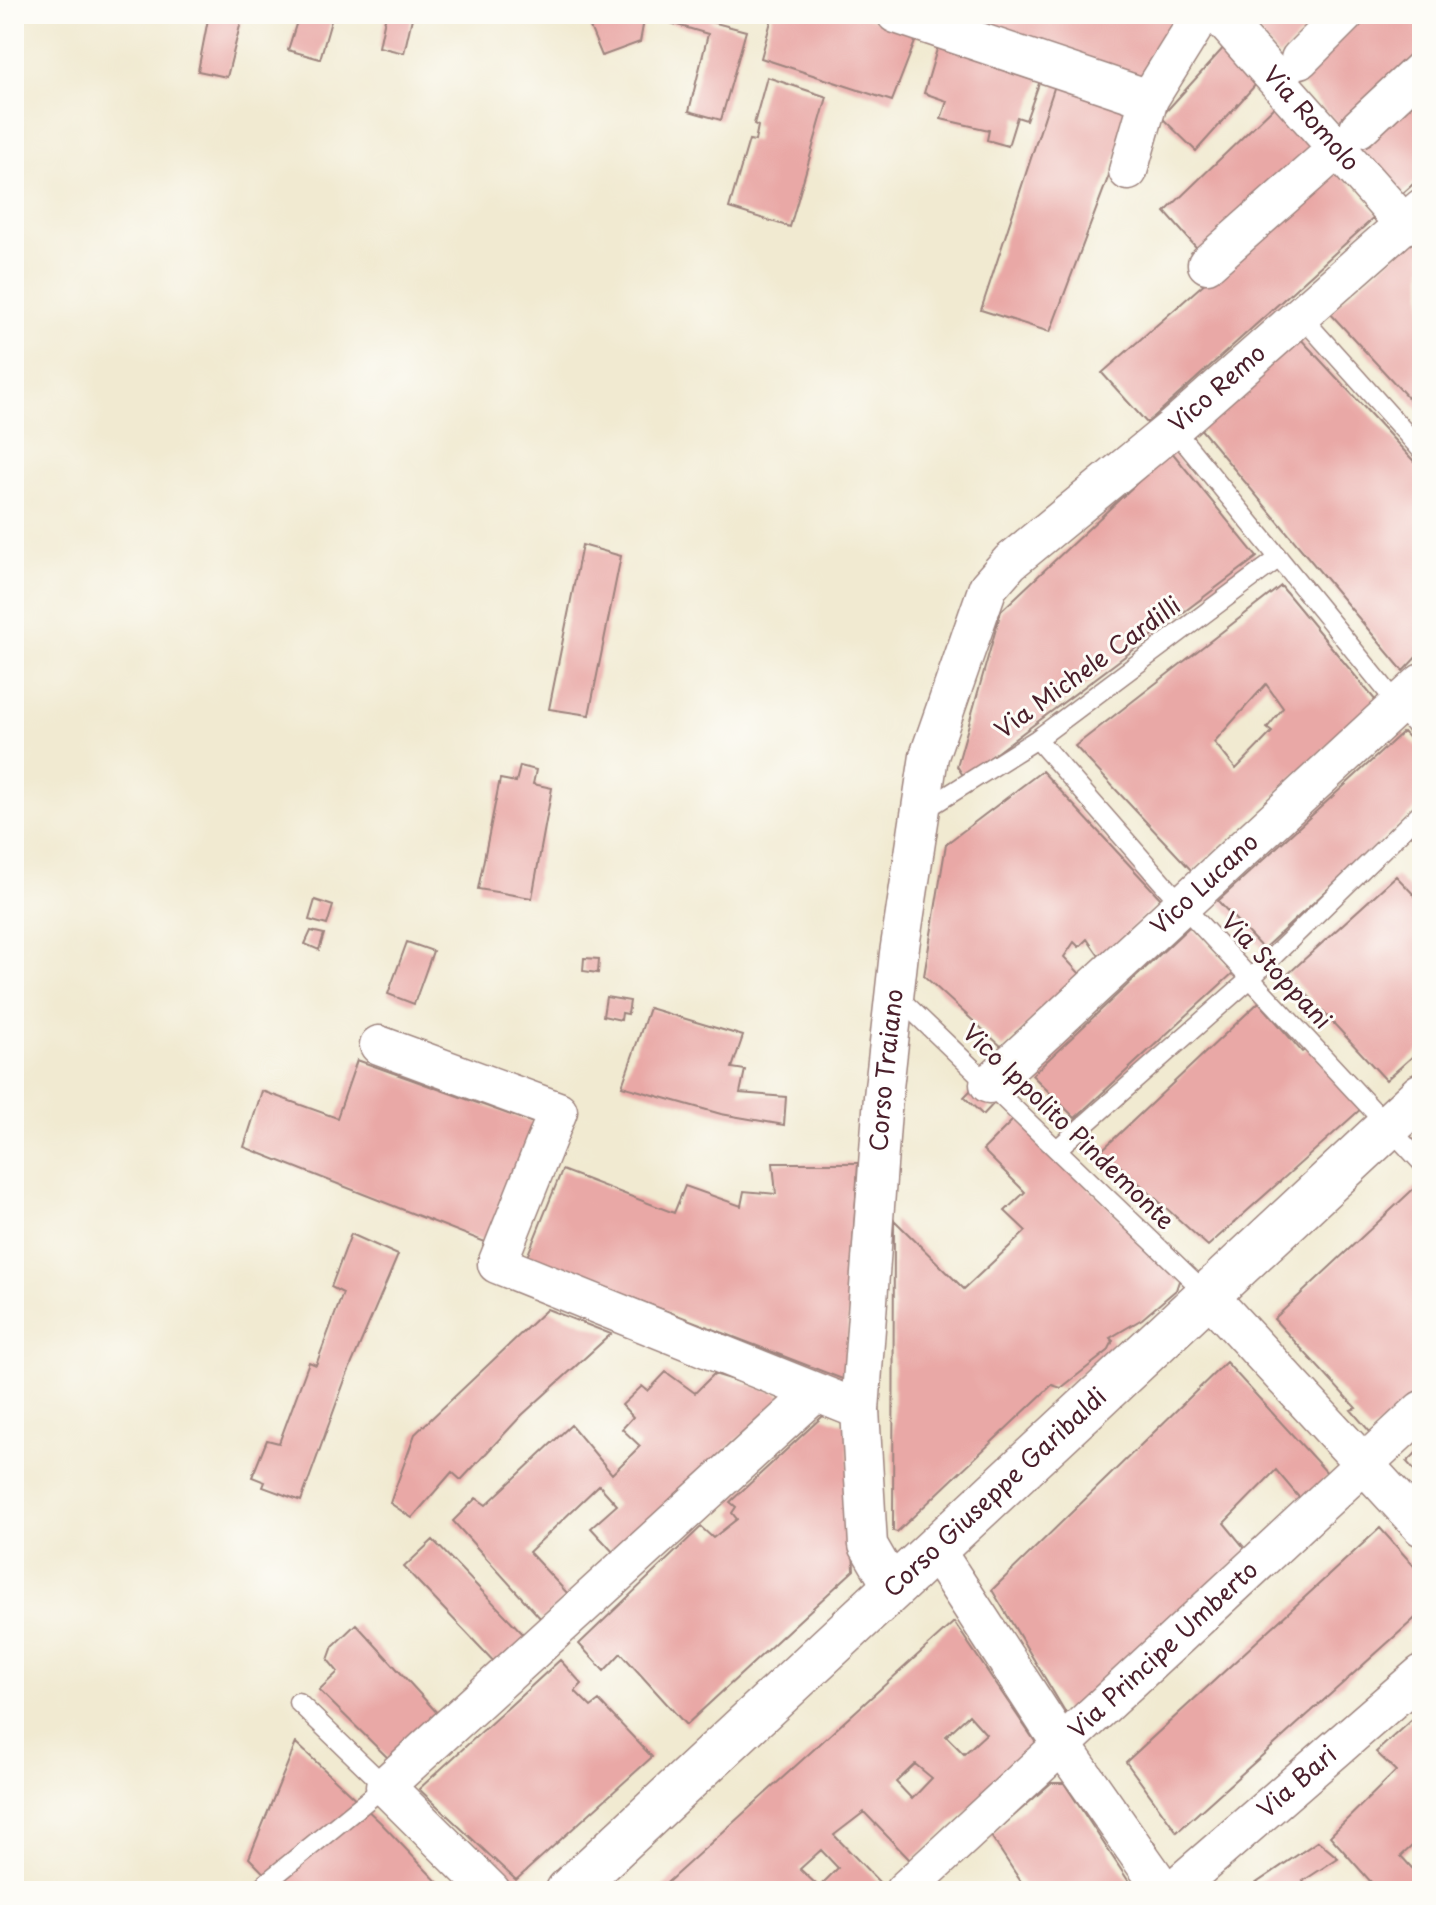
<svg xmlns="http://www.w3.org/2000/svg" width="1436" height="1905" viewBox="0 0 1436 1905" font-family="'Playpen Sans',sans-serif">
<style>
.building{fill:#e9a8a6;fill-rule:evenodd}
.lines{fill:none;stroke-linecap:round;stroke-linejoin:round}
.service-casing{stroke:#9e847e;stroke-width:21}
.minor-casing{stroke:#9e847e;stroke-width:41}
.tertiary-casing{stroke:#9e847e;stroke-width:47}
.service{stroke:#fff;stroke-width:18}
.minor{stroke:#fff;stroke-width:38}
.tertiary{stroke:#fff;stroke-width:44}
.labels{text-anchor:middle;stroke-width:6;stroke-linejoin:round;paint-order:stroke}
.street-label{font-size:24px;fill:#4a1f2b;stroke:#fdfcf7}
</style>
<rect width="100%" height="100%" fill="#fdfcf7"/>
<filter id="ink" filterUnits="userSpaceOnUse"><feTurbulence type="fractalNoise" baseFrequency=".0125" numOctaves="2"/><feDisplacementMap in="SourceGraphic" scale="16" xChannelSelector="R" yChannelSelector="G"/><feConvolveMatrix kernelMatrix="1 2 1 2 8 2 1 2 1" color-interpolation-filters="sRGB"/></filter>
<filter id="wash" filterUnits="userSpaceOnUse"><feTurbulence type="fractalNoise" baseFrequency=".006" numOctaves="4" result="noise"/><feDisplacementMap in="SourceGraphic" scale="32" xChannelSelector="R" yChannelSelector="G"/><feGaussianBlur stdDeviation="1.8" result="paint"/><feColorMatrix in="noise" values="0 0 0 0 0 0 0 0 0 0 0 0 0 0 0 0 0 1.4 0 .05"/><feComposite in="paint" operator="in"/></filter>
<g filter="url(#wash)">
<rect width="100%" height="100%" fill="#f1ead1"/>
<g id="blocks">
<path class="building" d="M 209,14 L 243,14 L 227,77 L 198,71 Z
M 287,14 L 333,14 L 320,59 L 288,50 L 298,18 Z
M 386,14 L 412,18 L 404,53 L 379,47 Z
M 658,14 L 733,14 L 708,21 L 746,31 L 721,120 L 689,111 L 708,34 L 657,19 Z
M 773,14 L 857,14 L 918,34 L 892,101 L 761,58 Z
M 929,14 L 1183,14 L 1147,84 Z
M 1244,14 L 1322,14 L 1279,57 Z
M 1365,14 L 1422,14 L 1422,52 L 1342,129 L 1298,80 Z
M 645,15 L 640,42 L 602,56 L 587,20 Z
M 940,39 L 1042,75 L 1026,120 L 1017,117 L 1008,146 L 987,140 L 989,130 L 941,119 L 947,101 L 924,93 Z
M 1226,45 L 1258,82 L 1196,151 L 1161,117 Z
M 767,77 L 827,97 L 790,227 L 729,208 L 749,140 L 755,141 L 758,126 L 754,124 Z
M 1057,79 L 1135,106 L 1050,332 L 981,310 Z
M 1422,88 L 1422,176 L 1402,194 L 1358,147 Z
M 1276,105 L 1318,150 L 1202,254 L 1165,212 Z
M 1336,168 L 1377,215 L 1147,423 L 1102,373 Z
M 1422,231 L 1422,413 L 1329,312 Z
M 1298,336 L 1422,470 L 1422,651 L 1403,671 L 1199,427 Z
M 1171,451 L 1257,557 L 964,777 L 957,766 L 1001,611 Z
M 582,545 L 621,556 L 589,715 L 549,709 Z
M 1281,586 L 1376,701 L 1192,871 L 1075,746 ZM 1266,684 L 1283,708 L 1267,728 L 1272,732 L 1236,769 L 1214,742 Z
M 1403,732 L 1422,752 L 1422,803 L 1263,949 L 1218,901 Z
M 520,766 L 536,770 L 533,784 L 552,788 L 532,898 L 478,889 L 500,779 L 516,782 Z
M 1042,771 L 1161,899 L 1101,959 L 1087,939 L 1079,947 L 1074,942 L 1064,957 L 1081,975 L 1003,1048 L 924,976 L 946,844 Z
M 1396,876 L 1417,898 L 1422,893 L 1422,1048 L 1386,1080 L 1288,974 Z
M 315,900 L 333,906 L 327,925 L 309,920 Z
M 1190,926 L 1233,973 L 1075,1118 L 1032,1075 Z
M 311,931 L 324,934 L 319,950 L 305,944 Z
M 407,942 L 433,951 L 414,1004 L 388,994 Z
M 584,958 L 599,959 L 598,973 L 583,971 Z
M 606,997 L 630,1001 L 628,1014 L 622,1013 L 621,1020 L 603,1016 Z
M 1259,1002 L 1302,1052 L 1309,1047 L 1362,1108 L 1208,1246 L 1102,1150 Z
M 649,1008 L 743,1036 L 732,1068 L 745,1070 L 740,1093 L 786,1097 L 784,1125 L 721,1114 L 622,1086 Z
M 357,1060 L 536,1124 L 490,1244 L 244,1147 L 262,1091 L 337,1118 Z
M 978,1083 L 997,1100 L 983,1115 L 964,1097 Z
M 1017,1116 L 1180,1278 L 1176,1290 L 1142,1319 L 1110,1338 L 1113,1341 L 1108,1351 L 1061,1388 L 1052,1385 L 897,1532 L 893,1531 L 894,1220 L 964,1289 L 1026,1231 L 1005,1211 L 1025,1192 L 983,1150 Z
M 773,1163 L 858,1163 L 845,1380 L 527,1257 L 562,1170 L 674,1213 L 685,1186 L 741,1206 L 744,1191 L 776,1194 Z
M 1422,1181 L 1422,1396 L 1370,1432 L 1351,1410 L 1356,1408 L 1274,1319 Z
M 351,1234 L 398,1255 L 346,1377 L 301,1501 L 263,1487 L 265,1482 L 252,1477 L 267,1440 L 279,1443 L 309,1362 L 316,1365 L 343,1293 L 331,1287 Z
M 547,1309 L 611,1334 L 522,1415 L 461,1480 L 452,1472 L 412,1518 L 390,1503 L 415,1434 Z
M 1226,1362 L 1329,1475 L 1302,1501 L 1276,1470 L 1224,1523 L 1247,1551 L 1069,1718 L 992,1590 Z
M 666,1372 L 695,1393 L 714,1374 L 780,1394 L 781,1399 L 614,1553 L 591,1528 L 617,1505 L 599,1485 L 529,1552 L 569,1595 L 542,1620 L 453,1521 L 476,1498 L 486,1505 L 571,1425 L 612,1474 L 640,1446 L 622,1429 L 633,1417 L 622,1405 L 642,1386 L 648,1391 Z
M 823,1416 L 847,1425 L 854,1570 L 686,1725 L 621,1653 L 604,1671 L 579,1644 L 701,1527 L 713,1538 L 737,1519 L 732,1513 L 736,1507 L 730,1502 Z
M 1422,1447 L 1422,1479 L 1407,1462 Z
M 1380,1528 L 1422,1575 L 1422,1612 L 1177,1832 L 1126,1762 Z
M 433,1540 L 528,1639 L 499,1667 L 404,1567 Z
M 954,1622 L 1038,1746 L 911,1861 L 864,1812 L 834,1835 L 882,1885 L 875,1891 L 658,1891 ZM 969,1715 L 986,1734 L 964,1754 L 946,1736 ZM 915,1764 L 932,1778 L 912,1799 L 896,1782 ZM 821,1850 L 838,1868 L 819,1887 L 800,1869 Z
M 356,1624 L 439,1715 L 390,1760 L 319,1690 L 338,1672 L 328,1660 L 333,1646 Z
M 560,1660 L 582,1684 L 575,1691 L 591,1707 L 599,1701 L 652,1757 L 516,1880 L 419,1789 Z
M 1422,1710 L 1422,1837 L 1401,1856 L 1420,1877 L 1422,1875 L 1422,1891 L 1379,1891 L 1330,1836 L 1396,1771 L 1376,1752 Z
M 296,1743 L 380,1822 L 446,1891 L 281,1891 L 249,1858 Z
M 1051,1783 L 1064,1783 L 1135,1891 L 1027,1891 L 991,1836 Z
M 1318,1841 L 1338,1858 L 1303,1881 L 1309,1891 L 1251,1891 L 1249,1888 Z"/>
</g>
</g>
<g filter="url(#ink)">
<use href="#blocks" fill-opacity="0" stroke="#9e847e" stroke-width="2"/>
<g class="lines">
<g class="service-casing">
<path id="service" d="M 1301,316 L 1422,451
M 1173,428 L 1422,734
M 1037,739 L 1183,906 L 1422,1163
M 923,811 L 1037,739 L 1279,558
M 895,994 L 1207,1294
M 1057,1149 L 1250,979 L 1422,811
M 256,1891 L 385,1786 L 298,1702"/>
</g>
<g class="minor-casing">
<g id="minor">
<path d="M 896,14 L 1149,99"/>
<path id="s1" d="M 1218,14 L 1405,225"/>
<path d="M 1300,59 L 1345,14"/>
<path d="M 1359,128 L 1422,69"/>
<path d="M 1128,171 L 1149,99 L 1202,14"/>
<path d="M 1207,264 L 1329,156"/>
<path d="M 379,1045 L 558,1111 L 497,1264 L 860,1410"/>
<path id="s2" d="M 989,1084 L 1422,683"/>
<path d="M 1207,1294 L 1422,1527"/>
<path d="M 935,1550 L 1061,1744 L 1164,1891"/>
<path id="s3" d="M 894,1590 L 868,1545 L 860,1410 L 883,1097 L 899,953 L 929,756 L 988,587 L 1010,562 L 1173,428 L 1422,208"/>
<path d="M 491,1891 L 385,1786 L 815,1393"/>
<path id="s4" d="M 904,1891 L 1422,1410"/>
<path id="s5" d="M 1172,1891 L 1422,1674"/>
</g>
</g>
<g class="tertiary-casing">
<g id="tertiary">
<path id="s6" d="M 568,1891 L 1422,1095"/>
</g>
</g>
<use href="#service" class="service"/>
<use href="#minor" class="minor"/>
<use href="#tertiary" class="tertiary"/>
</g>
</g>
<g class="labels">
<g class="street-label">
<text dy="8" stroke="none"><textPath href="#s1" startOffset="140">Via Romolo</textPath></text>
<text dy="8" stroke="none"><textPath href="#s3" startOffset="1328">Vico Remo</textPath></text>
<text transform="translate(1088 668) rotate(-36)" y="8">Via Michele Cardilli</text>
<text dy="8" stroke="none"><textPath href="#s2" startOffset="294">Vico Lucano</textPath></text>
<text transform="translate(1276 971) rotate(47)" y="8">Via Stoppani</text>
<text dy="8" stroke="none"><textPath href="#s3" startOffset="528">Corso Traiano</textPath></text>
<text transform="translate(1068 1127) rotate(44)" y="8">Vico Ippolito Pindemonte</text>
<text dy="8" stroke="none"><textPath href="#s6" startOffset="584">Corso Giuseppe Garibaldi</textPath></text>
<text dy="8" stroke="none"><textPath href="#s4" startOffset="354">Via Principe Umberto</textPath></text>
<text dy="8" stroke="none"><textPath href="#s5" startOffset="166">Via Bari</textPath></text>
</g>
</g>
<rect width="1436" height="1905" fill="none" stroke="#fdfcf7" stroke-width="48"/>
</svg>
